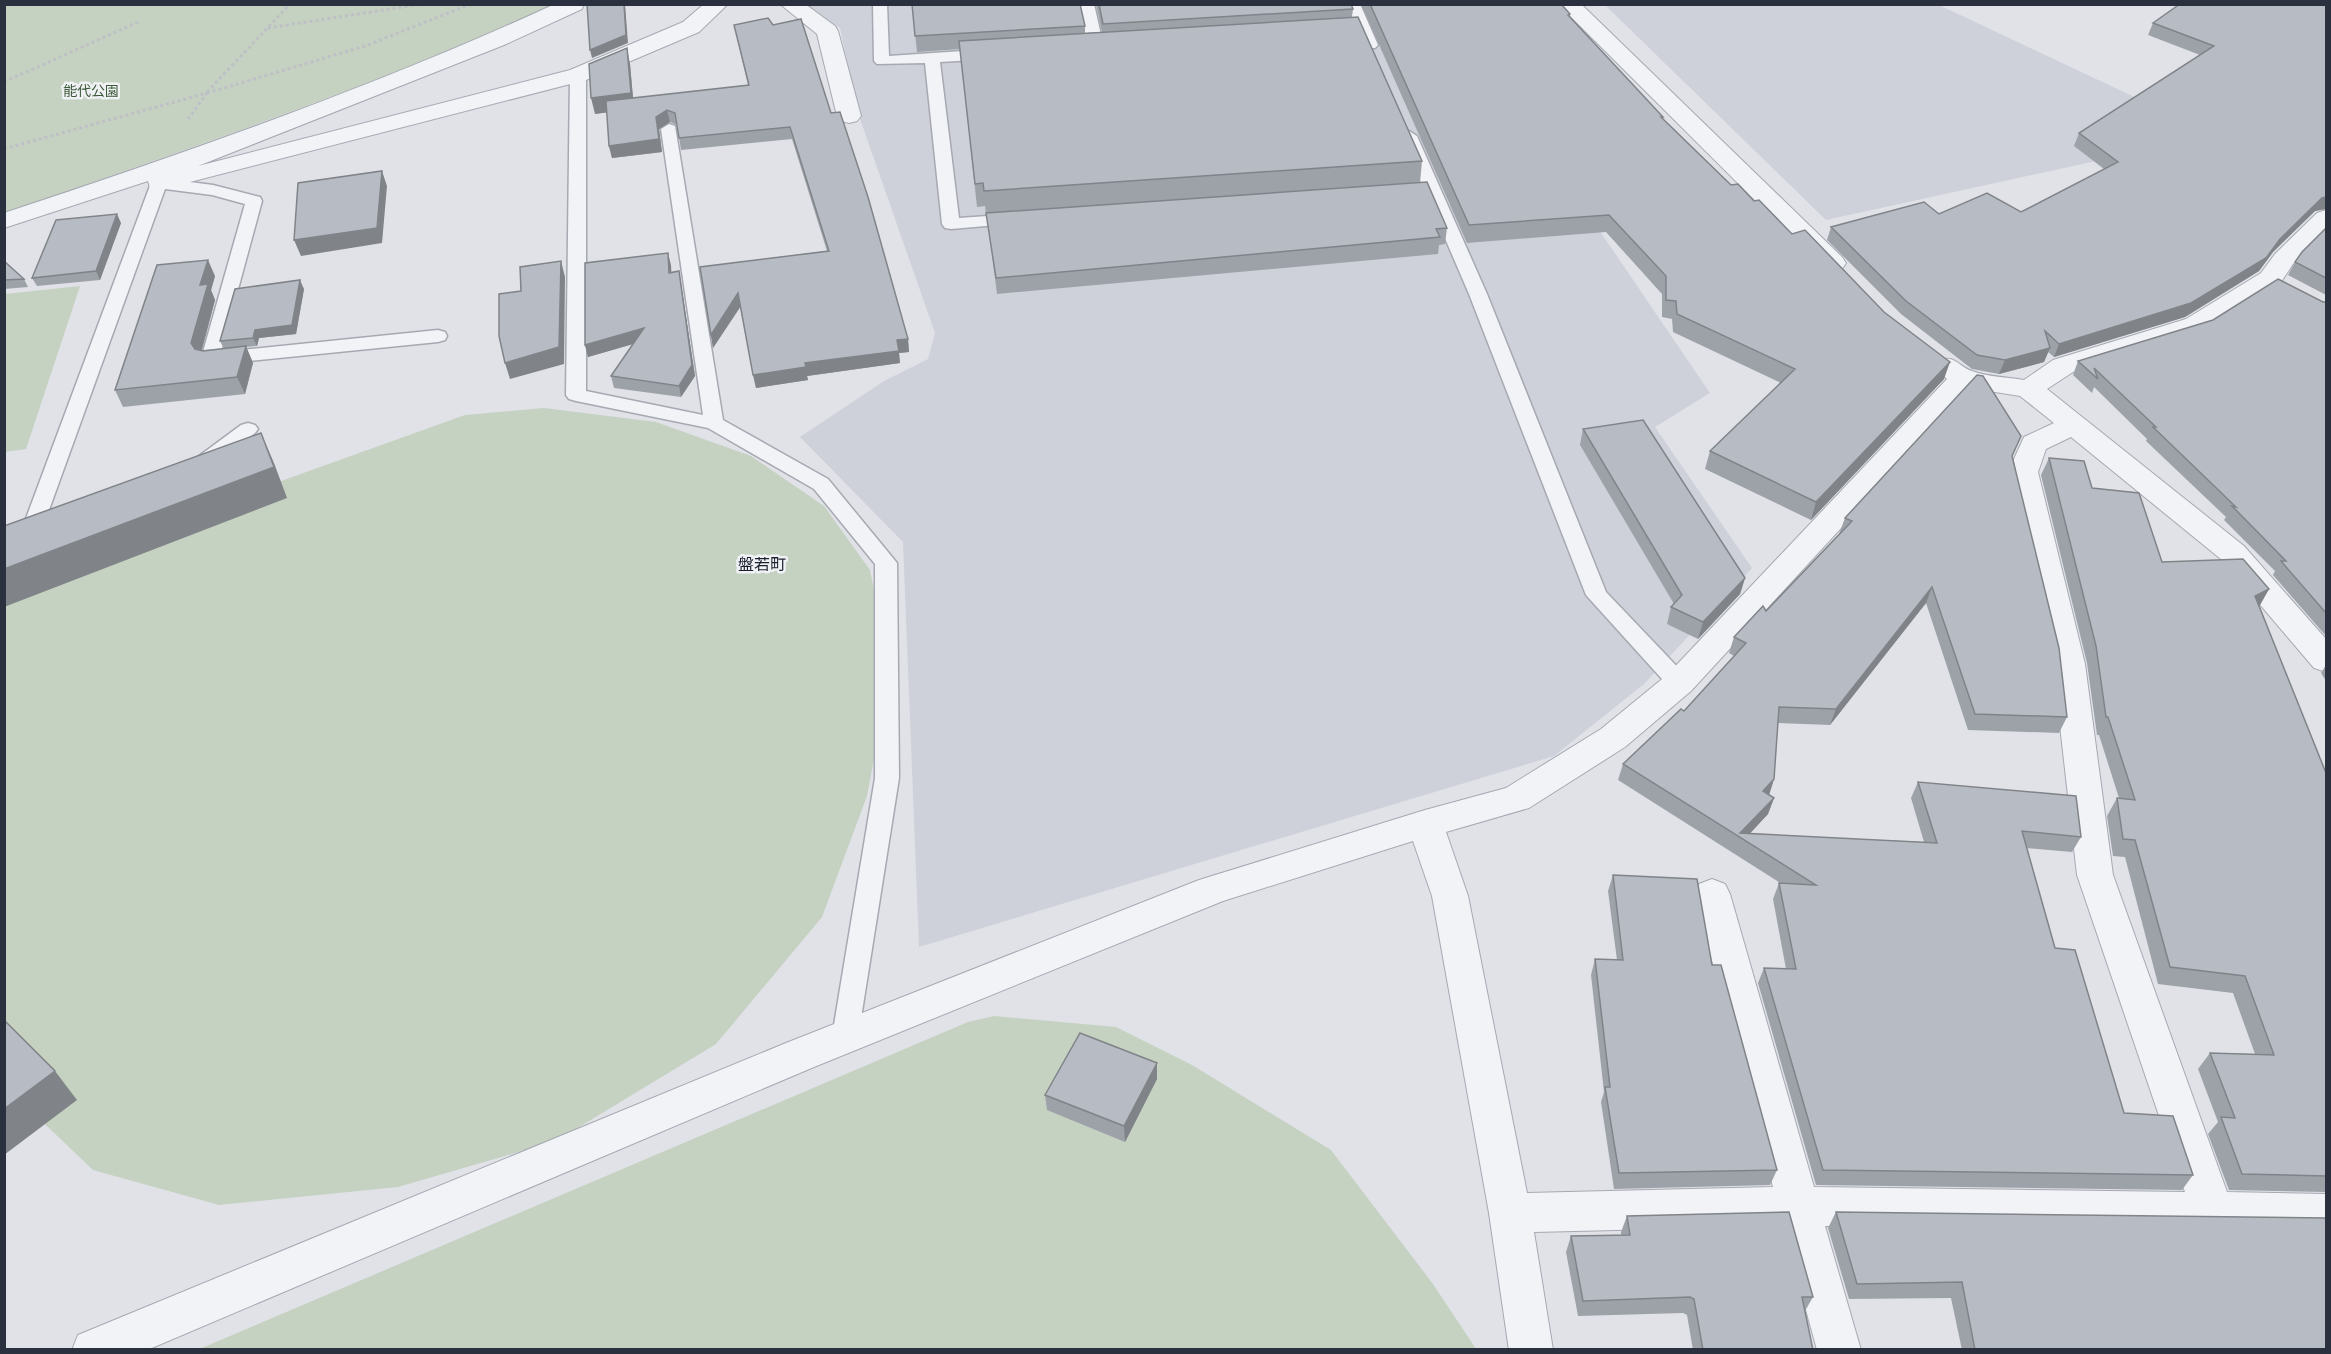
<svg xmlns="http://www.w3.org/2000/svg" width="2331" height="1354" viewBox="0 0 2331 1354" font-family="'PT Sans','Noto Sans JP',sans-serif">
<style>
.built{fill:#ced1d9}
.green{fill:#c5d1c1}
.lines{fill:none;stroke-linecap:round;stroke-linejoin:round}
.service-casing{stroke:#a6a9b2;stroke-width:3}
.minor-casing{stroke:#a6a9b2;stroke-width:2}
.path{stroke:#bec0c6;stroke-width:3;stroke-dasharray:3 3;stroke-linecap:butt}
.service{fill:#f2f3f6;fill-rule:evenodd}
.minor{fill:#f2f3f6;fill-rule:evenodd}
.wall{fill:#9da2a9}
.shaded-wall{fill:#808489}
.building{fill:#b7bcc4;stroke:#808489;stroke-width:1.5}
.labels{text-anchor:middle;stroke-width:5;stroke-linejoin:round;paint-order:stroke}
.far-park-label{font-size:14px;fill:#3c5938;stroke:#eff1f5}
.neighbourhood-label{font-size:16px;fill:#1c212f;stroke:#eff1f5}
</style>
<rect width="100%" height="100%" fill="#e0e2e8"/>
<path class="built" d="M 804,5 L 1431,5 L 1546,152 L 1710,393 L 1655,427 L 1752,568 L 1644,684 L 1554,756 L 919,947 L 903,542 L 800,437 L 884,381 L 928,359 L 935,333 L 859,116 L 840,28 Z
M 1605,5 L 1939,5 L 2215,135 L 1826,220 Z"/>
<path class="green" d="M 4,5 L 552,5 C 375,87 188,148 5,213 Z
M 80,286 L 26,449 L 5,452 L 5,294 Z
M 544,408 L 656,422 L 751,456 L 824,506 L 870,570 L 890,673 L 867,796 L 822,917 L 716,1044 L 556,1141 L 398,1187 L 219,1205 L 93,1170 L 5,1086 L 5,580 L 465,415 Z
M 994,1016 L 1116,1027 L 1192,1065 L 1331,1150 L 1433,1284 L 1476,1349 L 197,1350 L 968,1022 Z"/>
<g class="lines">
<g class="service-casing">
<path id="service" d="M 873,4 L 887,4 L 889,56 L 992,49 L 1000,54 L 992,59 L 940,62 L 959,218 L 1016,214 L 1022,215 L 1025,219 L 1022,223 L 951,229 L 945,228 L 942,224 L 925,63 L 877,64 L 874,61 Z
M 1080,4 L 1094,4 L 1104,48 L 1101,51 L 1096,53 L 1088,48 Z
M 1345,4 L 1360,4 L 1378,45 L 1375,48 L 1365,48 Z
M 578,70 L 586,75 L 586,391 L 703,415 L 661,129 L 669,124 L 675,126 L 723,420 L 828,479 L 897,563 L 899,778 L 858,1037 L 854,1045 L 845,1048 L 836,1045 L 832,1037 L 875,778 L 875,564 L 814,489 L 708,428 L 576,401 L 569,399 L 566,395 L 570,75 Z
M 1409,131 L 1417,136 L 1487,294 L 1606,592 L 1687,677 L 1690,683 L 1687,689 L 1679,691 L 1671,689 L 1586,595 L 1469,294 L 1401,136 Z
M 159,178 L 213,185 L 260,197 L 262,201 L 221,352 L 438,330 L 445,332 L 447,336 L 445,340 L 438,342 L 210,365 L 203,363 L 201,359 L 245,204 L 212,195 L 165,189 L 49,510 L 62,510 L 65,515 L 62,520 C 51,523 39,529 28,526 L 25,521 L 151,183 Z
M 248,423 L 255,425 L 258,429 L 255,433 L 209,469 L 202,470 L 195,469 L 192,464 L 195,459 L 241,425 Z"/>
</g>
<g class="minor-casing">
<path id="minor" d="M 555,4 L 584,4 L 582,9 L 504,45 L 198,166 L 570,70 L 683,22 L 704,4 L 728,4 L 699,32 L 586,80 L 159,190 L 150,188 L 148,181 L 4,228 L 4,213 C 191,151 377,86 555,4 Z
M 780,4 L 805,4 L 835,26 L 838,31 L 861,116 L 857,121 L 849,123 L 841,121 L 837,116 L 817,34 Z
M 1558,4 L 1581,4 L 1842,257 L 1846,263 L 1842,269 L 1833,271 L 1824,269 Z
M 2326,210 L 2326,232 L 2293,264 L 2279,285 L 2206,331 L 2073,372 L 2047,389 L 2244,546 L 2326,639 L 2326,672 L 2314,668 L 2222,560 L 2071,437 L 2046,449 L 2038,472 L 2085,664 L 2113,875 L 2227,1192 L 2326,1194 L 2326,1232 L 1825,1226 L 1861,1350 L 1817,1350 L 1783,1226 L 1534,1232 L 1553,1350 L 1509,1350 L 1489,1213 L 1432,896 L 1413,841 L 1223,901 L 814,1067 L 147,1350 L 72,1350 L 78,1335 L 786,1043 L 1199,880 L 1425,810 L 1506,788 L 1601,729 L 1667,675 L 1947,379 L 1933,366 L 1937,360 C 1957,355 1956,365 1972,371 C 1987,377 2008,377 2024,380 L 2053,360 L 2186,319 L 2261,273 L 2275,254 L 2317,213 ZM 1970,388 L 2020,396 L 2054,423 L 2024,437 L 2008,472 L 2053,664 L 2077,875 L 2185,1192 L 1814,1187 L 1730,894 L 1725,884 L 1712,879 L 1699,884 L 1694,894 L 1773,1187 L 1527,1193 L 1468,896 L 1446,832 L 1529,808 L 1625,747 L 1691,691 Z"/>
</g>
<path class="path" d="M 268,28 L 422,4
M 4,82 L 138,22
M 207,92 L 290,4
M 207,93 L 365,46 L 471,4
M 4,149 L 207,93 L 188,119"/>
<use href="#service" class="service"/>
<use href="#minor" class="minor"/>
</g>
<path class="wall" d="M 912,4 L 1085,26 L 1085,33 L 1102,32 L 1096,4 L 1351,4 L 1353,9 L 1352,17 L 1422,161 L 1420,183 L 1447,228 L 1445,244 L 1439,245 L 1438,254 L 997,294 L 987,214 L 986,214 L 985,206 L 977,207 L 960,49 L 917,52 Z
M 1361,4 L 1561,4 L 1570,14 L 1570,17 L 1662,119 L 1731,185 L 1754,201 L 1792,234 L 1944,379 L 1811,520 L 1705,469 L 1710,451 L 1781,383 L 1673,332 L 1672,319 L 1662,317 L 1662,294 L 1606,232 L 1467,243 Z
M 2326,4 L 2326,209 L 2315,211 L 2273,252 L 2259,271 L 2185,317 L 2054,357 L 2048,352 L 2044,362 L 1999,374 L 1972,369 L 1901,314 L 1827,240 L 1831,227 L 1939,214 L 2021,212 L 2104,169 L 2074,146 L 2079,133 L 2200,55 L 2148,35 L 2153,23 Z
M 734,25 L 831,113 L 908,339 L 909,352 L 899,353 L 900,363 L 807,376 L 808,380 L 756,388 L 740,306 L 713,348 L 700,267 L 827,251 L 792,139 L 681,150 L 677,125 L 670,122 L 659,129 L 662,152 L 612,158 L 609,146 L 607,112 L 595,114 L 630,64 L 633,98 L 748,85 Z
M 121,223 L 100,280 L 37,286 L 32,278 Z
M 2326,228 L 2326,295 L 2288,275 L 2295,262 Z
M 668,253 L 671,272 L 679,271 L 681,283 L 695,376 L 681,397 L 614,388 L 611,376 L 633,344 L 588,357 L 585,345 Z
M 4,261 L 24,279 L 28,287 L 4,289 Z
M 215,276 L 211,290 L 215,300 L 202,350 L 224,349 L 220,341 L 304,289 L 296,334 L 259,338 L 257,346 L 246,347 L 253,363 L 245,394 L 123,407 L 115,390 Z
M 2323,302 L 2326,302 L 2326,636 L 2273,575 L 2275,571 L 2224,520 L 2226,517 L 2146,441 L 2147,439 L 2094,387 L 2092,393 L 2073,375 L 2078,361 Z
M 1583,429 L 1745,578 L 1740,594 L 1698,639 L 1667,624 L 1671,607 L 1674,604 L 1580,445 Z
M 2013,457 L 2067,717 L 2059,733 L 1968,730 L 1926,603 L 1830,725 L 1778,723 L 1774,779 L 1769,795 L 1774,798 L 1768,814 L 1749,834 L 1924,842 L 1911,798 L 1918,782 L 2081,837 L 2072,852 L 2026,848 L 2055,948 L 2124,1113 L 2193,1175 L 2182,1190 L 1816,1185 L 1758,983 L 1764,968 L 1786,969 L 1773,899 L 1779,883 L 1782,884 L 1618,780 L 1623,764 L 1684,711 L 1734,656 L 1729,653 L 1734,637 L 1766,611 L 1840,534 L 1839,534 L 1845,518 Z
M 2049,458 L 2092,488 L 2162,562 L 2269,589 L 2259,606 L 2326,773 L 2326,1192 L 2229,1190 L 2208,1134 L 2218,1122 L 2198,1069 L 2210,1053 L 2255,1054 L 2233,993 L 2158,984 L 2125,857 L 2113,856 L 2107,816 L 2117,798 L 2119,798 L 2099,735 L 2097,735 L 2087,663 L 2041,475 Z
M 2326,665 L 2326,681 L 2321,673 Z
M 1613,875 L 1712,965 L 1777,1170 L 1770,1185 L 1614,1189 L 1601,1102 L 1604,1092 L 1591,975 L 1595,959 L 1617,960 L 1608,891 Z
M 1157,1079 L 1125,1142 L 1047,1110 L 1045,1095 Z
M 1836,1212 L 2326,1350 L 1962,1350 L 1951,1298 L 1849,1299 L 1828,1228 Z
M 1627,1216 L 1813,1297 L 1805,1311 L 1813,1350 L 1693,1350 L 1687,1315 L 1683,1313 L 1578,1316 L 1566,1252 L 1571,1236 L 1621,1235 L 1621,1232 Z"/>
<path class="shaded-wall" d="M 624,4 L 625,4 L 628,43 L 592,58 L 590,50 Z
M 627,48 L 630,64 L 634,109 L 595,114 L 591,98 Z
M 667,110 L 670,122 L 659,129 L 662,152 L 612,158 L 609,146 Z
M 382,171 L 387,186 L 382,243 L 301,256 L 294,240 Z
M 2326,197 L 2326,209 L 2315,211 L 2273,252 L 2259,271 L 2185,317 L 2054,357 L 2059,344 L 2322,198 Z
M 117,214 L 121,223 L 100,280 L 96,271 Z
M 668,253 L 671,265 L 672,284 L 669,273 Z
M 208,260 L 215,276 L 211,290 L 215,300 L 199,360 L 191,343 L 200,285 Z
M 561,261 L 565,277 L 564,364 L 510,379 L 505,363 Z
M 679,271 L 695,376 L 681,397 L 679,386 Z
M 300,280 L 304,289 L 296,334 L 259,338 L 257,346 L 253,338 L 255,330 Z
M 738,293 L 741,306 L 713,348 L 711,335 Z
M 644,328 L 647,340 L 588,357 L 585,345 Z
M 908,339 L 909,352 L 899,353 L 900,363 L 807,376 L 808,380 L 756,388 L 753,375 L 897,340 Z
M 246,346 L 253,363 L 245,394 L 237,377 Z
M 2050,348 L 2044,362 L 1999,374 L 2005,360 Z
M 1950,362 L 1944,379 L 1811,520 L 1816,502 Z
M 261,433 L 274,463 L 287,498 L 4,607 L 4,569 Z
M 1745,578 L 1740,594 L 1698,639 L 1703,622 Z
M 1932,587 L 1926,603 L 1830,725 L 1836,709 Z
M 2269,589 L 2259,607 L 2255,596 Z
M 1774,779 L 1769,795 L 1763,791 Z
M 1774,798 L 1768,814 L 1744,840 L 1740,833 Z
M 1157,1063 L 1157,1079 L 1125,1142 L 1124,1126 Z
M 55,1071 L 77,1100 L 4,1155 L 4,1109 Z"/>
<path class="building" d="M 587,4 L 624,4 L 626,35 L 590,50 Z
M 912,4 L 1080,4 L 1085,26 L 915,36 Z
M 1099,4 L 1351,4 L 1353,9 L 1103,24 Z
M 1370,4 L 1561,4 L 1570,14 L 1568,15 L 1663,117 L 1661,117 L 1731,185 L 1738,184 L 1754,201 L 1759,200 L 1792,234 L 1805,230 L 1884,312 L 1950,362 L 1816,502 L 1710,451 L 1795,369 L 1677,314 L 1676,301 L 1666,300 L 1666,276 L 1609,215 L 1469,225 Z
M 2180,4 L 2326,4 L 2326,197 L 2322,198 L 2280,239 L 2266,258 L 2191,303 L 2059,344 L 2045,331 L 2050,348 L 2005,360 L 1977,355 L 1906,301 L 1831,227 L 1924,202 L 1939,214 L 1987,193 L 2021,212 L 2118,162 L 2079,133 L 2214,46 L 2153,23 Z
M 1358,17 L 1422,161 L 984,191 L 983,183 L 975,184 L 959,41 Z
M 768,18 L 773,25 L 801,19 L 831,113 L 840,112 L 868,197 L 908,339 L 897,340 L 899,351 L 805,363 L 806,367 L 753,375 L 738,293 L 711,335 L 700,267 L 829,251 L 790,127 L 679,138 L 675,113 L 667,110 L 656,117 L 659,139 L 609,146 L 606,101 L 749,85 L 734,25 Z
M 627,48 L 631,93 L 591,98 L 589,64 Z
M 382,171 L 377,228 L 294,240 L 298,183 Z
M 1427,182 L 1447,228 L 1436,229 L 1440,237 L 996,278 L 986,213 Z
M 117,214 L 96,271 L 32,278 L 56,220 Z
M 2326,228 L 2326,278 L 2295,262 L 2302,252 Z
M 668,253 L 669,273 L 679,271 L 692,365 L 679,386 L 611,376 L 644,328 L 585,345 L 585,263 Z
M 208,260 L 200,285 L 208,284 L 191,343 L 195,349 L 203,351 L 246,346 L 237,377 L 115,390 L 157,265 Z
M 4,261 L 24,279 L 4,280 Z
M 561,261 L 559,347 L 505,363 L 499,336 L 499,294 L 521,291 L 520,267 Z
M 2278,279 L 2323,302 L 2326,302 L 2326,613 L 2281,561 L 2286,561 L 2232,506 L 2236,507 L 2153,427 L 2156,427 L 2094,368 L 2098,379 L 2078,361 L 2213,320 Z
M 300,280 L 292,325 L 255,330 L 253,338 L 220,341 L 235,289 Z
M 1977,375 L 1983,376 L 2021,436 L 2012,456 L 2059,648 L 2067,717 L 1975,714 L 1932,587 L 1836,709 L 1779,707 L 1774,779 L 1763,791 L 1774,798 L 1740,833 L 1937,843 L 1918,782 L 2076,796 L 2081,837 L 2022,831 L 2055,948 L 2075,950 L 2124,1113 L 2173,1116 L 2193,1175 L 1823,1170 L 1764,968 L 1796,969 L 1779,883 L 1816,885 L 1623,764 L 1681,709 L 1684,711 L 1746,643 L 1734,637 L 1763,606 L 1766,611 L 1852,521 L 1845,518 Z
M 1643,420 L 1745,578 L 1703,622 L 1671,607 L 1682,595 L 1583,429 Z
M 261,433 L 274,467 L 4,569 L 4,526 Z
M 2049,458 L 2084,461 L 2092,488 L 2139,493 L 2162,562 L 2243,559 L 2269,589 L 2255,596 L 2326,773 L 2326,1176 L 2242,1174 L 2221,1117 L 2235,1118 L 2210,1053 L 2274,1055 L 2245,976 L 2170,967 L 2135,840 L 2123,839 L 2117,798 L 2135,800 L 2108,717 L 2106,717 L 2096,646 Z
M 1613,875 L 1697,879 L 1712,965 L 1721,965 L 1777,1170 L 1619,1173 L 1605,1087 L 1610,1087 L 1595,959 L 1623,960 Z
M 4,1020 L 55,1071 L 4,1109 Z
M 1080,1033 L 1157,1063 L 1124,1126 L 1045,1095 Z
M 1789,1212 L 1813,1297 L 1802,1297 L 1813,1350 L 1703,1350 L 1694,1299 L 1690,1297 L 1583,1301 L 1571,1236 L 1630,1235 L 1627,1216 Z
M 1836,1212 L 2326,1218 L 2326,1350 L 1975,1350 L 1962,1282 L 1857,1284 Z"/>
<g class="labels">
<g class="far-park-label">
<text x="91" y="96">能代公園</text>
</g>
<g class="neighbourhood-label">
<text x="762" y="570">盤若町</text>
</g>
</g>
<rect width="2331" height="1354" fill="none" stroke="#2a303e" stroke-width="12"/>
</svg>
